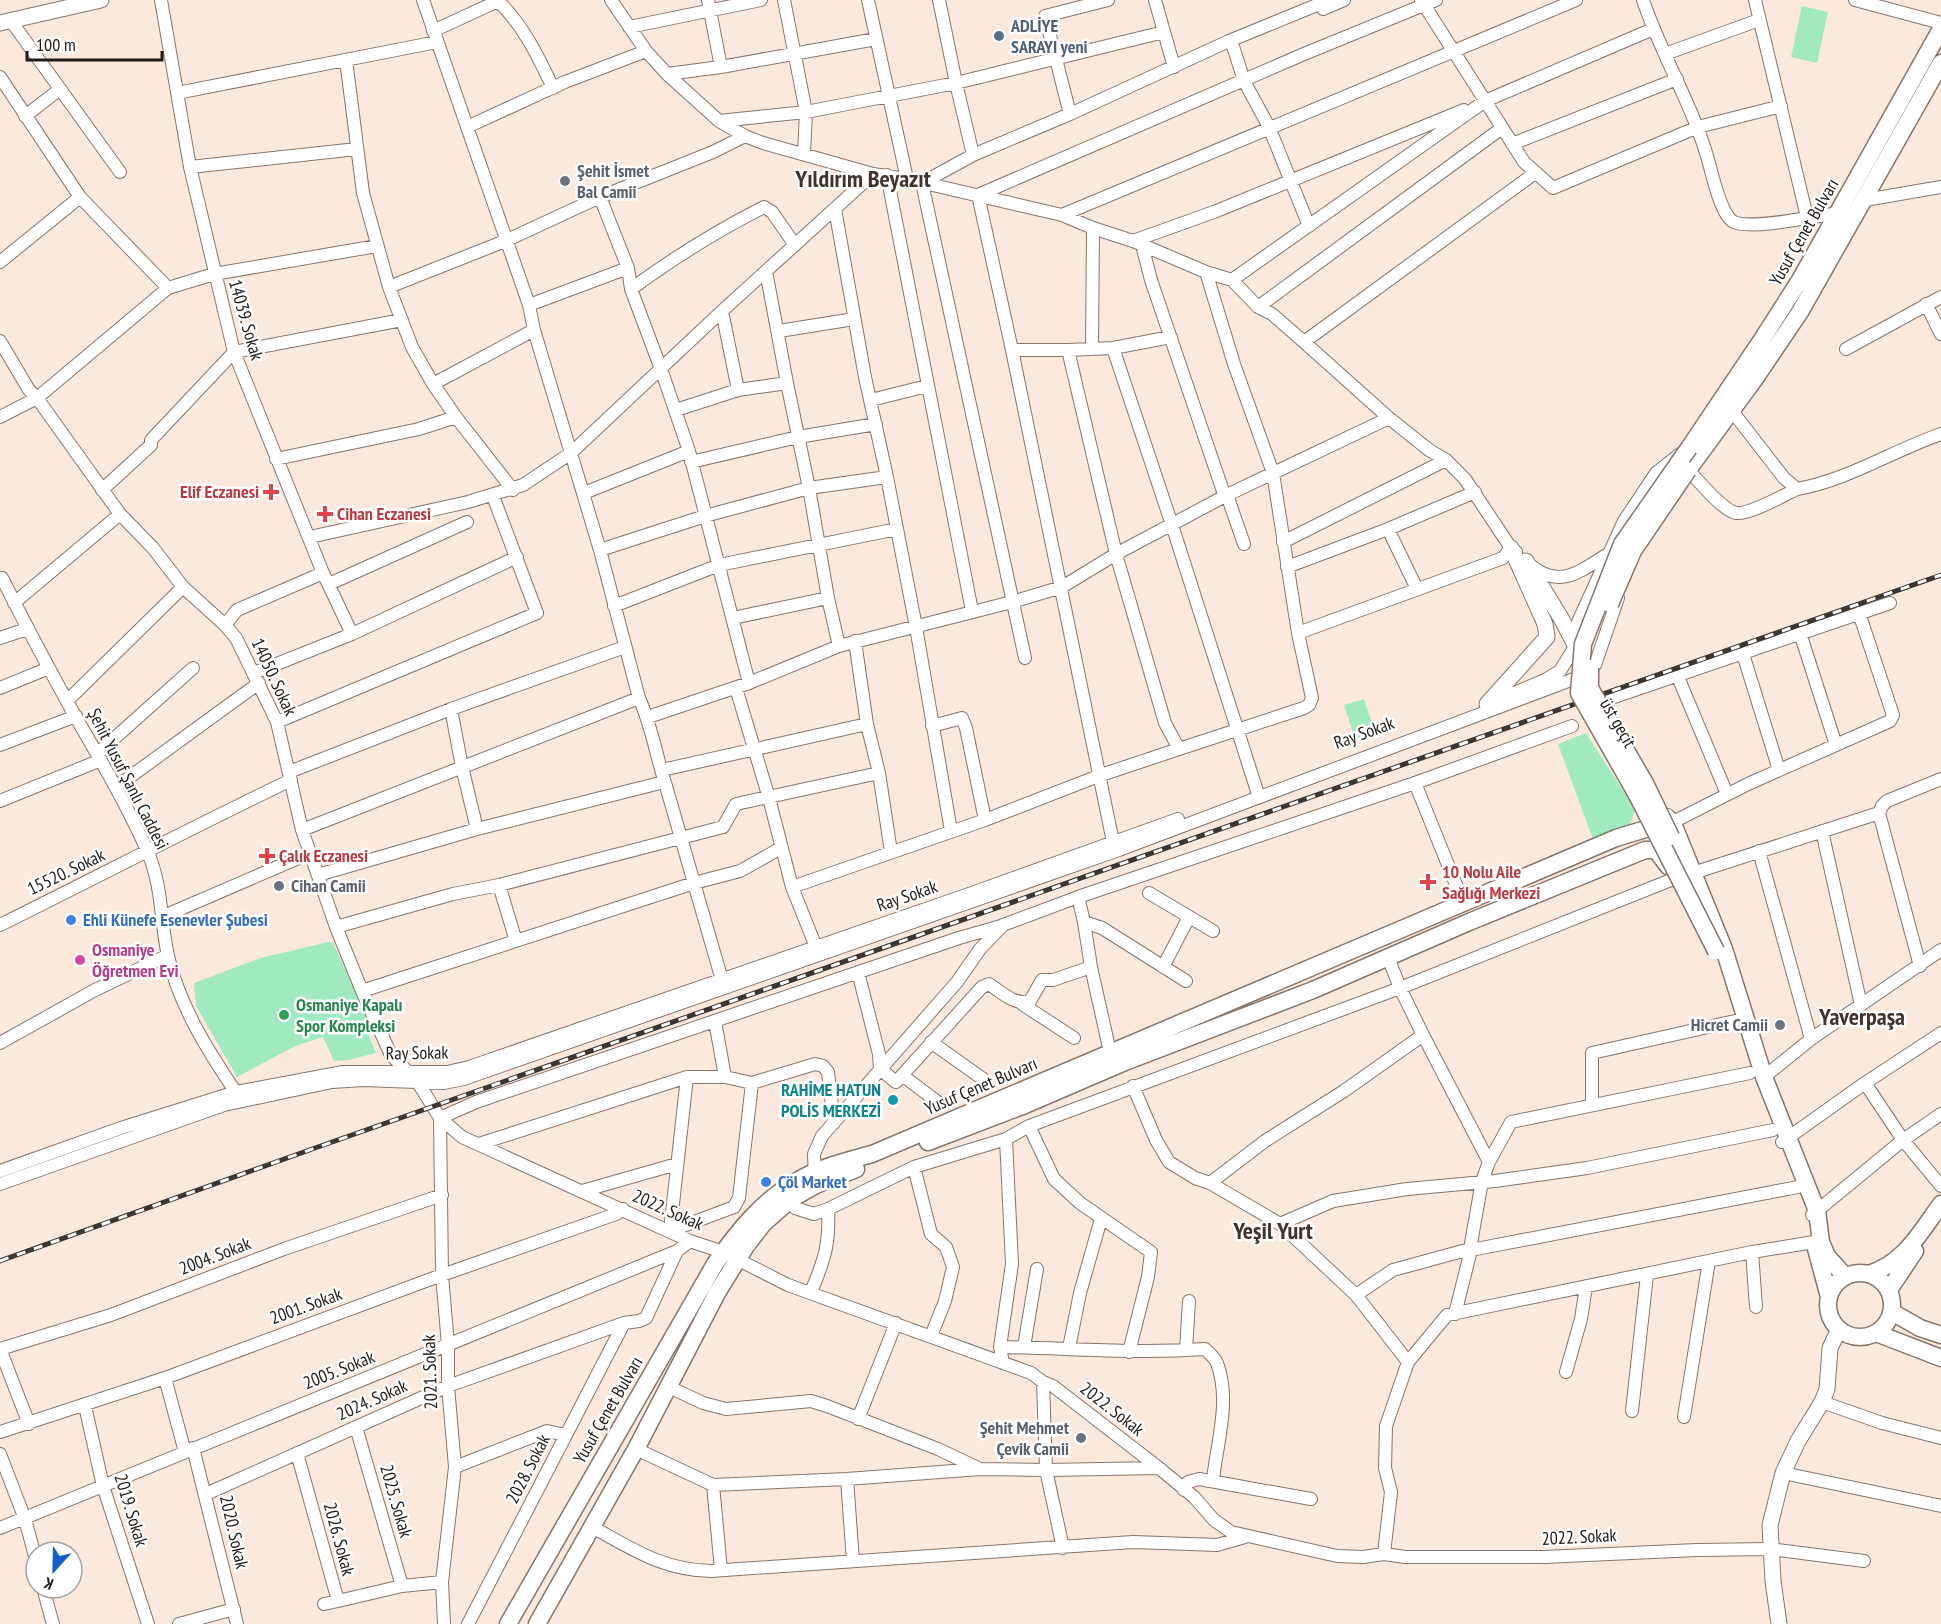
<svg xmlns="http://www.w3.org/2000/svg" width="1941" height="1624" viewBox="0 0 1941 1624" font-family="'PT Sans Narrow',sans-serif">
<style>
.green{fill:#a1e9c0}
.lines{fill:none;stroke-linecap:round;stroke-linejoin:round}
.minor-casing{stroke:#86766b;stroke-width:14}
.major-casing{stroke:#86766b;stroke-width:17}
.highway-casing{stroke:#86766b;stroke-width:19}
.minor{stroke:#fff;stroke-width:12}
.major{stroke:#fff;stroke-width:15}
.highway{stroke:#fff;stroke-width:16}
.rail-casing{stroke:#3d3530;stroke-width:5}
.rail{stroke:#fff;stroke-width:3;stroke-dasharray:9;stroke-linecap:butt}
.highway-bridge-casing{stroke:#86766b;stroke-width:19;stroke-linecap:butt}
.highway-bridge{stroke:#fff;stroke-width:16}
.service-dot{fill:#5c6f8a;stroke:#fff;stroke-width:2}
.worship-dot{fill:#6b7280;stroke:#fff;stroke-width:2}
.health-dot{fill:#e0444e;stroke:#fff;stroke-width:2}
.shop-dot{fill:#3f7fe0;stroke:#fff;stroke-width:2}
.hotel-dot{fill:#d1479c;stroke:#fff;stroke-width:2}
.leisure-dot{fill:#2e9e5b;stroke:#fff;stroke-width:2}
.culture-dot{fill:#0f9aa8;stroke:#fff;stroke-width:2}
.labels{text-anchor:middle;stroke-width:5;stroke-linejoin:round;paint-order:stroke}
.service-label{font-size:18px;font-weight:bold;fill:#4e5e75;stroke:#fff;text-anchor:start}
.worship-label{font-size:18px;font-weight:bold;fill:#5b616d;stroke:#fff;text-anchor:start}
.street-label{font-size:18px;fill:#211b17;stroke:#fff}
.health-label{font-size:18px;font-weight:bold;fill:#be3a42;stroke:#fff;text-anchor:start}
.shop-label{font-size:18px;font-weight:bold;fill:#366cbe;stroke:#fff;text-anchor:start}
.hotel-label{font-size:18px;font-weight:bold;fill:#b23c85;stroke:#fff;text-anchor:start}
.leisure-label{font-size:18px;font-weight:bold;fill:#27864d;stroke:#fff;text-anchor:start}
.culture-label{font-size:18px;font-weight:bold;fill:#0d838f;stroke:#fff;text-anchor:end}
.district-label{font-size:24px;font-weight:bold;fill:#41332a;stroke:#fff}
</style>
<rect width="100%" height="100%" fill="#fce9de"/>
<path class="green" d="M 1802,6 L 1828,12 L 1817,63 L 1791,57 Z
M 1364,699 L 1375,733 L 1355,739 L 1344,705 Z
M 1586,733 L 1635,809 L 1630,825 L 1594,842 L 1558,744 Z
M 328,942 L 333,943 L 371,1024 L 365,1026 L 376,1053 L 348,1060 L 334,1061 L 323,1037 L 295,1046 L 237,1077 L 196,1006 L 194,983 L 261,958 Z"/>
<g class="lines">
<g class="minor-casing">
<path id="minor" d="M 161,0 L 190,167 L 234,352 L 323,573 L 352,634
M 423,0 L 529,305 L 534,330 L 600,550 L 639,698 C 652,726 656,756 666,786 C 685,850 703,915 722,980
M 611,0 L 646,51 L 667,74 L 719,121 L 745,136 L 763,143 L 873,174 L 907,179 L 1062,215 L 1093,228 L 1133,241 L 1206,272 L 1232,280 L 1258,307 L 1272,314 L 1304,342 L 1389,418 L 1429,450 L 1446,460 L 1465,479 L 1511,548 L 1516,552
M 708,0 L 721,67
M 784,0 L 806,112 L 804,153
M 868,0 L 907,179
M 939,0 L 956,83 L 973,155
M 1155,0 L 1174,67
M 1421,0 L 1524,162 L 1553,188 L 1698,127 L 1781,106
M 1643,0 C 1661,54 1691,102 1707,156 C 1712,172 1720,215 1734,222 C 1751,230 1817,216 1839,213
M 1755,0 L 1807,217
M 1855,0 L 1941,23
M 1323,9 L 1344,0
M 11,21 L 120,172
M 629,27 L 761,0
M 433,31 L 498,1 C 523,25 538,56 553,88
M 1233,46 L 1244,81 L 1269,127 L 1309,226
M 1665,54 L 1759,20
M 346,60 L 363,193 L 389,287 L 412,347 L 433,384 L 456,417 L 513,490
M 667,74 L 721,67 L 876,39
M 0,77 L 80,197 L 168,288
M 177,93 L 437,42
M 1070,114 L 1045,16 L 1108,0
M 25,116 L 59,90
M 719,121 L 806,112 L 956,83 L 1164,32
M 467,127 L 565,82 L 646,51
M 1512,144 L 1677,79
M 190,167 L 357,149
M 887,175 L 972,611
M 600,197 L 628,268 L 631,289 L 661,369 L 689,451 L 749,683
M 1865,200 L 1941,187
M 835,209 L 865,377 L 887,477 L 916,627 L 951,831
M 1062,215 L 1576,0
M 1133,241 L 1214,212 L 1464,110
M 1142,245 L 1151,280 L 1225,497
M 0,262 L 80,197
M 766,271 L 787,383 L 809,488 L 828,598 L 839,646
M 1232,280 L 1485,101 L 1653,29
M 389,287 L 505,241 L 600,197 L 713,152 L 745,136
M 631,289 C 675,257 716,231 764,207 L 772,212 L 795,245
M 1926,304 L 1941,334
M 529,305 L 628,268
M 1258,307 L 1502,128
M 722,311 L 738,390
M 779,331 L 854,319
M 0,341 L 29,390 L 37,398 L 120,514 L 153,548 L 183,587 L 225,625 L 236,638 L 277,722 L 302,830 L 336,927 L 362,991 L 391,1055 L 417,1081 L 440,1118 L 462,1137 L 690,1241 L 723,1252 L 788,1285 L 1031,1373 L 1043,1382 L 1053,1386 L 1159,1468 L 1194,1497 L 1214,1520 L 1231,1532 L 1337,1556 L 1363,1557 L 1384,1554 L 1405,1557 L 1544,1557 L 1697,1550 L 1770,1549 L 1864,1561
M 1304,342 L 1535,173
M 1092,348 L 1093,228
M 1113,348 L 1172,525 L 1257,791
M 1846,349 L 1941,297
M 1012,350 L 1068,350 L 1113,348 L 1171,337
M 1068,350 L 1116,554 L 1165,723 L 1179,749 L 1304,708 L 1309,705 L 1312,698 L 1298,633 L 1273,473 L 1234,364 L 1206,272
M 433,384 L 534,330
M 871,400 L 927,386
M 676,410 L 738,390 L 787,383
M 1732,411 L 1784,478 L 1797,489 C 1848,480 1892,451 1941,434
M 0,417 L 37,398 L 168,288 L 214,274 L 377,246
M 276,459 L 419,429 L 456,417
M 691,462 L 798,437 L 876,424
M 1686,476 L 1688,470 C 1699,481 1722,510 1736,513 C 1749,515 1784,495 1797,489
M 102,490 L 151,445 L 151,440 L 234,352 L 402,320
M 584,493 L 689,451
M 1227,495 L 1244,544
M 1388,529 L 1417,589
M 310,537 L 468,502 L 523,485 L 571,453 L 722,311 L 873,174
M 1283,542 L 1446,460
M 600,550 L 705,516 L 809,488 L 887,477
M 1529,564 C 1559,590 1579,572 1608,554
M 1287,567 L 1388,529 L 1475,492
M 0,579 L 2,578 C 25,624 49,669 74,714 C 100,759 126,803 147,850 C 163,887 160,920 168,956 C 180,1008 210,1054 239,1097
M 329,584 L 467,522
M 14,603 L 120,514
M 614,606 L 719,565 L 897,529
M 733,618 L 828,598
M 225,625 L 237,610 L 323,573
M 1298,633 L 1503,558 L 1511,548
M 1800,633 L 1836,745
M 0,638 L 27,629
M 855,641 L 867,724 L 879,773 L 891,852
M 1743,654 L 1779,770
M 1025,658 L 922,183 L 973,155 L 1070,114 L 1229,41 L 1329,0
M 254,673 L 352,634 L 517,557
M 1678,677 L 1727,794
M 0,688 L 49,668
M 736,688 L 769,798 L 792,887 L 816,947
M 67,701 L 183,587
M 1495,701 L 1545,680 L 1560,671 L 1573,650 L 1578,622 L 1624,521 L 1656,473 L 1680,454
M 451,709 L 462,767 L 477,829
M 1611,714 L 1605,703 L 1608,699 L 1890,603
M 648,717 L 749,683 L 839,646 L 1012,602 L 1062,587 L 1116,554 L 1227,495 L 1389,418
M 277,722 L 537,613 L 493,496
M 932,726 L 962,718 L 966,728 L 985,820
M 0,745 L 76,716
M 98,753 L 193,668
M 662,770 L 867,724
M 289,772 L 451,709 L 625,647
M 1415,783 L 1463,902
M 116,787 L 259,683
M 0,801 L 101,760
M 1668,815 L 1672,821 L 1679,819 L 1748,784 L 1890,721 L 1893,715 L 1859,613
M 302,830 L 639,698
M 1822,831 L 1861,1005
M 1113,842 L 1012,350 L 978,195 L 1304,54 L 1436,0
M 1759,851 L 1811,1039
M 1693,873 L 1879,813
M 318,875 L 477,829 L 664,782
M 499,885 L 516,941
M 792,887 L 985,820 L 1101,775 L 1179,749
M 1149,893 L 1213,931
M 1078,897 L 1084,922 L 1091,967 L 1110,1052
M 164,916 L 310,853
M 1084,922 L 1102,928 L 1186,981
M 0,925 C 97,877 193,827 291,780
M 336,927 L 453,894 L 499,885 L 723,827 L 736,804 L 879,773
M 1388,957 L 1400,988 L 1423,1035 L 1489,1162
M 1920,966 L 1879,813 L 1882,806 L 1887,801 L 1941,779
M 1163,967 L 1189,917
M 858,972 L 879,1054 L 880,1069 L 896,1082 L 982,987 L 989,984 C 1001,992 1015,1006 1030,1001 L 1042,980 L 1053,980 L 1091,967
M 362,991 L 694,883 L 740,871 L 781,848
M 1022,1004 L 1074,1038
M 715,1021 L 725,1077
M 931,1042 L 983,1079
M 0,1043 L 95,990 L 168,955
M 902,1075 L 939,1103
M 687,1077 L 670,1231 L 734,1207 L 739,1198 L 752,1083
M 1764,1077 L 1811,1039 L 1941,950
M 1865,1083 L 1903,1140 L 1941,1186
M 1133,1086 L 1156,1140 L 1169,1162 L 1195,1178 L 1210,1183 L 1280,1224 L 1356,1295 L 1408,1362
M 1592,1105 L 1592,1053 L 1735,1021
M 440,1118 L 476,1102 L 959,938 L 1001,926
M 440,1118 L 442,1275 L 448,1345 L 448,1386 L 455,1467 L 442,1582 L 444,1624
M 1029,1126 L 1054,1179 L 1080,1203 L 1151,1252 L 1148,1277 L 1129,1352
M 1782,1142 L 1865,1083 L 1941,1033
M 479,1144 L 687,1077 L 725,1077 L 752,1083 L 815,1064 L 823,1066 L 828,1072 L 834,1123
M 914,1167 L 931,1234 L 946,1247 L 953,1267 L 945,1301 L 931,1336
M 0,1171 L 121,1128 L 236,1092 L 343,1072 L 447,1072 L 469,1067 L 969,894 L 1178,819
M 815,1179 L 814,1154 L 822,1136 L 957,982 L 980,949 L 1003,925 L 1078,897 L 1415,783 L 1572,726
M 1210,1183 L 1265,1141 L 1344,1091 L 1423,1035
M 0,1184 L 224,1105 L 332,1082 L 363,1080 L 444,1083 L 464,1079 L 1119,850 L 1579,677 L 1595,665 L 1618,598
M 582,1191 L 677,1164
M 795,1208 L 814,1214 L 828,1209 L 914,1167 L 1006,1139 L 1029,1126 L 1400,988 L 1676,878
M 1812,1215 L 1903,1140 L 1941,1114
M 1280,1224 L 1333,1201 L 1407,1189 L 1495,1181 L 1587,1168 L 1773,1130
M 1470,1249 L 1482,1181 L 1489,1162 L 1511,1122 L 1750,1073
M 1752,1252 L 1756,1307
M 811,1292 C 824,1261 830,1244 828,1209
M 1356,1295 L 1393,1270 L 1470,1249 L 1471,1250 L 1798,1187
M 1455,1314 L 1471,1250
M 1000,1347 L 1012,1264 L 1006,1139
M 1024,1347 L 1037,1269
M 1069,1348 L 1080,1293 L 1101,1219
M 0,1349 L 111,1315 L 284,1249 L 442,1195
M 0,1349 L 29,1424
M 1186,1350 L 1189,1301
M 1003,1363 L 1000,1347 C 1069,1348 1136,1354 1205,1349 C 1209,1353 1215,1358 1217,1363 C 1231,1401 1217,1442 1213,1480
M 1566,1372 L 1581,1319 L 1586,1287
M 165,1378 L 185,1452
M 667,1386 L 703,1403 L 726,1409 L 811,1401 L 827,1406 L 938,1449 L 978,1468
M 1822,1402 L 1882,1423 L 1941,1438
M 85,1406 L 103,1486 L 148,1624
M 1632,1411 L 1647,1275
M 1684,1417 L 1709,1261
M 858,1419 L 896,1323
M 356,1427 L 402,1586
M 0,1432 L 165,1378 L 442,1275 L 616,1214 L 623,1209
M 566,1435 L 624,1323 L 639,1321 L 646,1318 L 677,1251
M 193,1448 L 237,1624
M 636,1449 L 713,1485 L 847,1479 L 980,1469 L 1046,1470 L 1043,1382
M 297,1453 L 338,1601 L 402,1586 L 442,1582
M 0,1454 L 25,1519 L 36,1560
M 455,1467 L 547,1431 L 566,1435 L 468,1624
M 1783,1473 L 1941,1506
M 847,1479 L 853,1561
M 713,1485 L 721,1570
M 1184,1490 L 1188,1482 L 1199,1479 L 1311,1499
M 206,1494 L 448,1386 L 624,1323
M 592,1527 C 633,1549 662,1570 711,1571 L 1133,1542 L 1217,1545 L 1245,1537
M 0,1528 L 677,1251 L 690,1241
M 1063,1548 L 1046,1470 L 1159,1468
M 1384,1554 L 1391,1492 L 1385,1468 L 1386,1426 L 1408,1362 L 1447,1315 L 1752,1252 L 1814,1242
M 43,1588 L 53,1624
M 324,1604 L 338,1601
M 179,1624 L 234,1609"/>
</g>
<g class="major-casing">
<path id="major" d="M 0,23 L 101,0
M 1526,561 L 1561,618 L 1584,662
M 1487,704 L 1547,637 L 1545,624 L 1511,548
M 1779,1624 L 1773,1581 L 1770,1525 L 1783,1473 L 1798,1441 L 1822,1402 L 1827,1389 L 1830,1348 L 1839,1329"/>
</g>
<g class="highway-casing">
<path id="highway" d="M 1689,448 L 1761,341 L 1800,280 L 1941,29
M 1688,470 L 1754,380 L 1800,312 L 1941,63
M 928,1142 L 1025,1105 L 1125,1062 L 1313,990 L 1469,922 L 1645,850 L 1656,850 L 1668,866
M 1815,1245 L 1829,1297
M1828 1305a32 32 0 1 1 64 0a32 32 0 1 1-64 0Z
M 1869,1274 C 1905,1262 1919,1234 1941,1204
M 1889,1290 L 1915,1251
M 1892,1312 L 1920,1328 L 1941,1335
M 1876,1333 L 1941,1358
M 508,1624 L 715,1264 C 737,1232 763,1200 797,1181 C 820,1167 847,1161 872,1154 L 1616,838 L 1672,821 L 1724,949 L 1764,1077 L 1817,1211 L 1821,1242 L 1827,1256 L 1845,1276
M 537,1624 L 636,1449 L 717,1293 L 746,1246 L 763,1224 L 791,1199 L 816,1185 L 856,1169"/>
</g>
<use href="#minor" class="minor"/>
<use href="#major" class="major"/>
<use href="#highway" class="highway"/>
<g class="rail-casing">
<path id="rail" d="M 0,1261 L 315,1148 L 1941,575"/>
</g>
<use href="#rail" class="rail"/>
<g class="highway-bridge-casing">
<path id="highway-bridge" d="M 1689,448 L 1622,544 L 1583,644 L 1579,693 L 1637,795 L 1716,951
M 1610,604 L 1633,551 L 1688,470
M 1590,668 L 1590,688 L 1646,785 L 1671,837"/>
</g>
<use href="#highway-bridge" class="highway-bridge"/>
</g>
<circle class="service-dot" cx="999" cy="36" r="6"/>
<g class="worship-dot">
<circle cx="565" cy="181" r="6"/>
<circle cx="279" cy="886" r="6"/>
<circle cx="1780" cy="1025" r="6"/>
<circle cx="1081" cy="1438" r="6"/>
</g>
<g class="health-dot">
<path d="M268 483h6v6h6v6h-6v6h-6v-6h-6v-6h6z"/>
<path d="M322 505h6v6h6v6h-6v6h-6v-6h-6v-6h6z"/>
<path d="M264 847h6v6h6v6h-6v6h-6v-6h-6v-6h6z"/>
<path d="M1425 873h6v6h6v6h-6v6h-6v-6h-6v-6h6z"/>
</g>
<g class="shop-dot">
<circle cx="71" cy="920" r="6"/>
<circle cx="766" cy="1182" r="6"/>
</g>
<circle class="hotel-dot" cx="80" cy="960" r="6"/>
<circle class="leisure-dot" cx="284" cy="1015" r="6"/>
<circle class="culture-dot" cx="893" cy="1100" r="6"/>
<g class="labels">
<g class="service-label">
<text x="1011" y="32">ADLİYE<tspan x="1011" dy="21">SARAYI yeni</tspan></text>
</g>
<g class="worship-label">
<text x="577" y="177">Şehit İsmet<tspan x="577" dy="21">Bal Camii</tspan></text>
<text x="291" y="892">Cihan Camii</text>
<text x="1768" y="1031" text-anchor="end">Hicret Camii</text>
<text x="1069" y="1434" text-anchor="end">Şehit Mehmet<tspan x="1069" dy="21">Çevik Camii</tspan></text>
</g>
<g class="street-label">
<text transform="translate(1804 232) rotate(-60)" y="6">Yusuf Çenet Bulvarı</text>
<text transform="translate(246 320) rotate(74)" y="6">14039. Sokak</text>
<text transform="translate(274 677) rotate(65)" y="6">14050. Sokak</text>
<text transform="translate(1618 723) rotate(60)" y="6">üst geçit</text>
<text transform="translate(1364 733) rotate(-20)" y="6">Ray Sokak</text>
<text transform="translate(128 779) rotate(63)" y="6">Şehit Yusuf Şanlı Caddesi</text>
<text transform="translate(66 872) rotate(-26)" y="6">15520. Sokak</text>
<text transform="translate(907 896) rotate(-19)" y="6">Ray Sokak</text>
<text transform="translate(417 1053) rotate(-1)" y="6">Ray Sokak</text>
<text transform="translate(981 1086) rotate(-23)" y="6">Yusuf Çenet Bulvarı</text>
<text transform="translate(668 1210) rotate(24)" y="6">2022. Sokak</text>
<text transform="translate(215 1256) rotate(-21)" y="6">2004. Sokak</text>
<text transform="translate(306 1306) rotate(-20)" y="6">2001. Sokak</text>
<text transform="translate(339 1370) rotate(-22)" y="6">2005. Sokak</text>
<text transform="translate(430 1372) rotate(-92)" y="6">2021. Sokak</text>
<text transform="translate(372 1400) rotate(-24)" y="6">2024. Sokak</text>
<text transform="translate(1112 1409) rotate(38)" y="6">2022. Sokak</text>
<text transform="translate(608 1410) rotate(-60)" y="6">Yusuf Çenet Bulvarı</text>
<text transform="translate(528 1469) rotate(-63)" y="6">2028. Sokak</text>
<text transform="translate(396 1501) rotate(74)" y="6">2025. Sokak</text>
<text transform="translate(131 1510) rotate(73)" y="6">2019. Sokak</text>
<text transform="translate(234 1532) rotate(77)" y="6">2020. Sokak</text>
<text transform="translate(1579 1537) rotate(-3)" y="6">2022. Sokak</text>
<text transform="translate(339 1539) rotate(75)" y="6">2026. Sokak</text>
</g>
<g class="health-label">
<text x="259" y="498" text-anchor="end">Elif Eczanesi</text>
<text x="337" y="520">Cihan Eczanesi</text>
<text x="279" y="862">Çalık Eczanesi</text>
<text x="1442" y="878">10 Nolu Aile<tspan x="1442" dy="21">Sağlığı Merkezi</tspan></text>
</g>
<g class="shop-label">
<text x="83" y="926">Ehli Künefe Esenevler Şubesi</text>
<text x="778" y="1188">Çöl Market</text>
</g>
<g class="hotel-label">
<text x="92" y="956">Osmaniye<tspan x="92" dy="21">Öğretmen Evi</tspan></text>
</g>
<g class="leisure-label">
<text x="296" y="1011">Osmaniye Kapalı<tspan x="296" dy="21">Spor Kompleksi</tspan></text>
</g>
<g class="culture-label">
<text x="881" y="1096">RAHİME HATUN<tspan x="881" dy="21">POLİS MERKEZİ</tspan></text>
</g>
<g class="district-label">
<text x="863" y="187">Yıldırım Beyazıt</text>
<text x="1862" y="1025">Yaverpaşa</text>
<text x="1273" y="1239">Yeşil Yurt</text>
</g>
</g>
<g transform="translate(54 1570) rotate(202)"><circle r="28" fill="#ffffff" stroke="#a6a4a2" stroke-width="1.5"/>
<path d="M0-4.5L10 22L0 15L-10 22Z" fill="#125ec8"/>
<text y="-9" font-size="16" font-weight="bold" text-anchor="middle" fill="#211b17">K</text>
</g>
<path d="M27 51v9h135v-9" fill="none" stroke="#211b17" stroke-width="3"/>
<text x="36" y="51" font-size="18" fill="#211b17" stroke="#ffffff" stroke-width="4.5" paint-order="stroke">100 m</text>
</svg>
